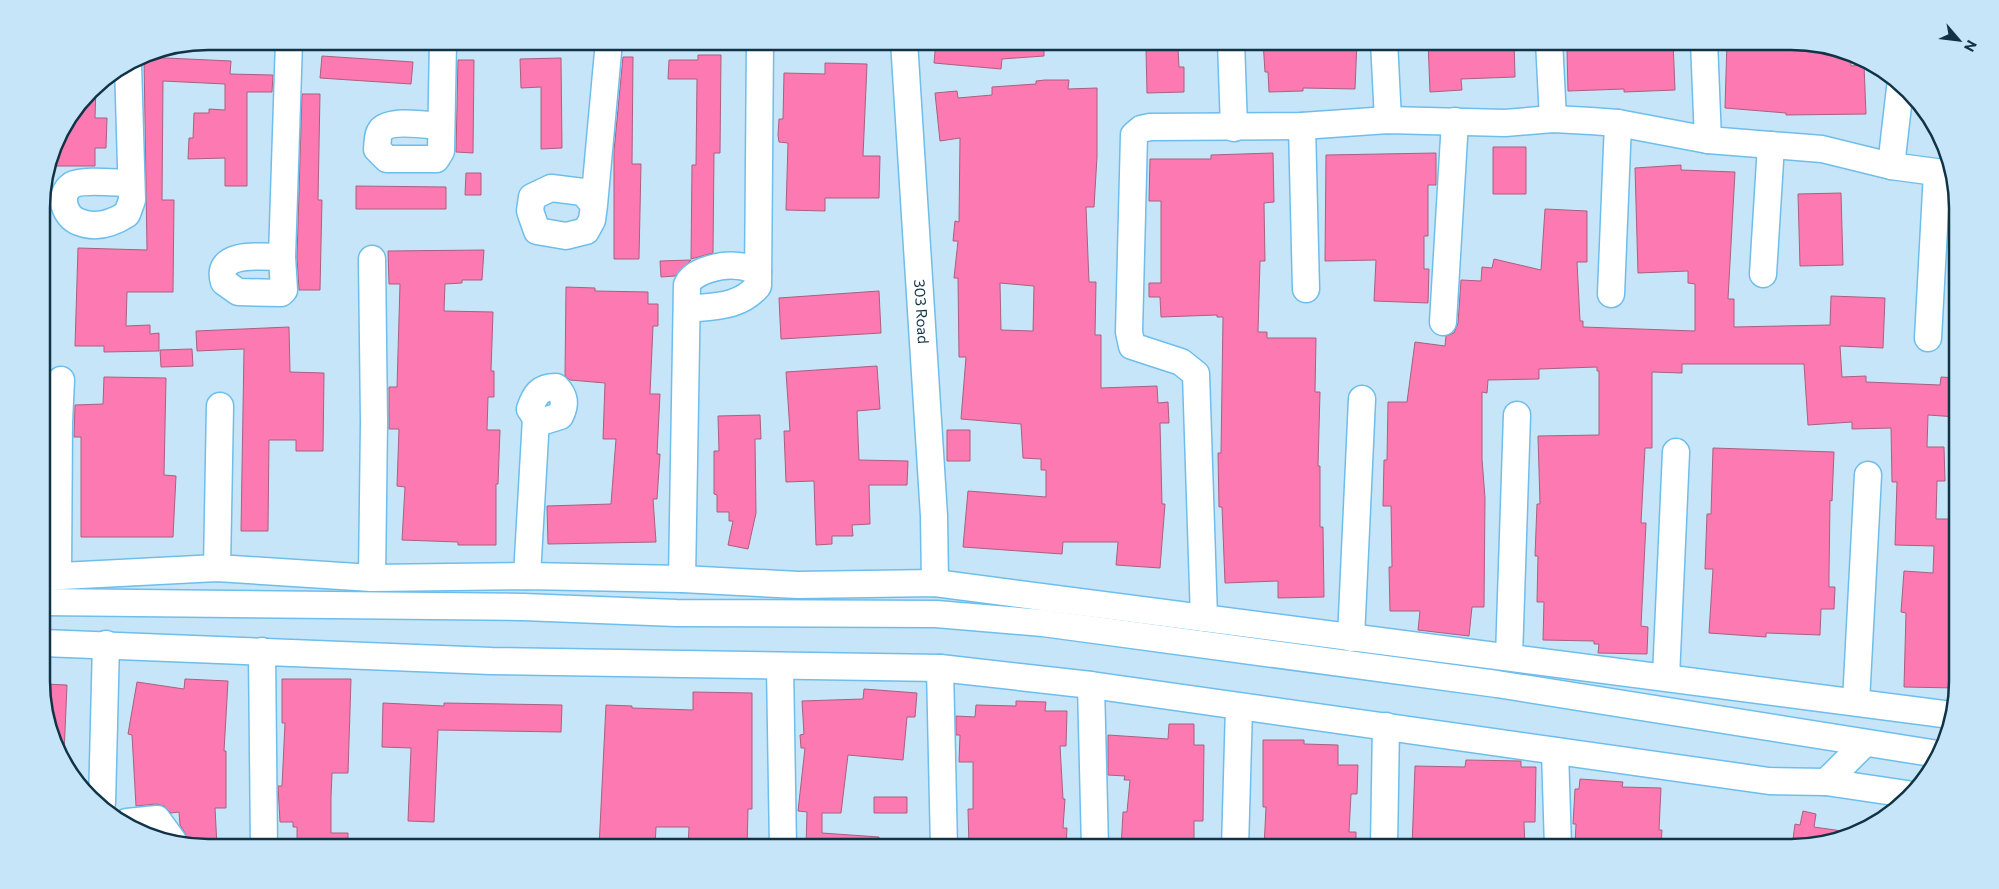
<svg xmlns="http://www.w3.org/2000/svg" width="1999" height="889" viewBox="0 0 1999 889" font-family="Commissioner,sans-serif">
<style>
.building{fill:#fc79b1;stroke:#aa607e;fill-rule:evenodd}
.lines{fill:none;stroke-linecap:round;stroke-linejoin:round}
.minor-casing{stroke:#6ebeeb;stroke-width:29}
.minor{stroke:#fff;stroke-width:26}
.labels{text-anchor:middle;stroke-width:4;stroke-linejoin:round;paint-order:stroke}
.street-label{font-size:15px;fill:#113346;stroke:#c7e5f8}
.rim{fill:none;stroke:#113346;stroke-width:2.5}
</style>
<rect width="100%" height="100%" fill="#c7e5f8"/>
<path class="building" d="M 936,41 L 1044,41 L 1044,56 L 1002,59 L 1001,69 L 934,63 Z
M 1263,41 L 1357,41 L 1355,89 L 1303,88 L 1303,91 L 1269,92 L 1268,72 L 1265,72 Z
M 1428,41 L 1514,41 L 1515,77 L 1461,79 L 1462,90 L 1430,92 Z
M 1575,41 L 1673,41 L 1675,90 L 1624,92 L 1624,89 L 1568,91 L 1567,50 L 1575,50 Z
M 1727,41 L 1791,41 L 1850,53 L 1851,66 L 1864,65 L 1866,114 L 1786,115 L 1786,113 L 1725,108 Z
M 1146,49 L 1178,49 L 1179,67 L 1184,67 L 1184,92 L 1147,93 Z
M 698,55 L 721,55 L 720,153 L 714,153 L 713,253 L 691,259 L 692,165 L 696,165 L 697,79 L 668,79 L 669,60 L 698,60 Z
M 322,56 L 413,62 L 411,84 L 320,78 Z
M 144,57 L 231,61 L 230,74 L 273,75 L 272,92 L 247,92 L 247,186 L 225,186 L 225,158 L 188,159 L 189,138 L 193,138 L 194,113 L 209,113 L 209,109 L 225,110 L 225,84 L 163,81 L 162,200 L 174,200 L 173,292 L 127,292 L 126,326 L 150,325 L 150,334 L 159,333 L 159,351 L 104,352 L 104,346 L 75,346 L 78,248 L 147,250 Z
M 623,57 L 633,57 L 632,164 L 641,164 L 639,259 L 614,259 L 614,151 Z
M 561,58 L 562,148 L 541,149 L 541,87 L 521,88 L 520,59 Z
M 458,60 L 474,60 L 473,153 L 456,152 Z
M 825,63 L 867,64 L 863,156 L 880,156 L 879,198 L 825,198 L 825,211 L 786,210 L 788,143 L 779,142 L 778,135 L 779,119 L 783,119 L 784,73 L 825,74 Z
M 1045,80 L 1069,80 L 1068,89 L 1097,88 L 1097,157 L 1094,207 L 1086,207 L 1089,282 L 1096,282 L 1095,335 L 1101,335 L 1101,388 L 1157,386 L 1158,403 L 1168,402 L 1169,423 L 1160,423 L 1162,504 L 1165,504 L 1160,568 L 1116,565 L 1118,542 L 1063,542 L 1062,554 L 963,547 L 968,491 L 1046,497 L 1046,470 L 1041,470 L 1041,459 L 1023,458 L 1021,424 L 961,419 L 966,357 L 959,357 L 958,278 L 954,278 L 958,241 L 953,241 L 955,221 L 959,222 L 960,138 L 940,141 L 935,93 L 957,91 L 958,98 L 992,95 L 992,87 L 1036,84 L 1036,81 ZM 1000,283 L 1034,286 L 1033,331 L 1001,330 Z
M 96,85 L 95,118 L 107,118 L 106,148 L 95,148 L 95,166 L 50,166 L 59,134 Z
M 302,94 L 320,94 L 318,200 L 322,200 L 320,290 L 299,290 L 297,257 Z
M 1493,147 L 1526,147 L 1526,194 L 1493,194 Z
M 1273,153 L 1274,202 L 1264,203 L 1265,261 L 1260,261 L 1258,332 L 1267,332 L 1267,338 L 1316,338 L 1315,392 L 1320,392 L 1318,466 L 1320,466 L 1320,527 L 1323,527 L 1324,597 L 1278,598 L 1278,581 L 1225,583 L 1222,507 L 1219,507 L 1218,453 L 1221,453 L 1223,317 L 1217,317 L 1217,315 L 1161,317 L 1160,297 L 1149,297 L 1149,283 L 1161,283 L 1161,201 L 1149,201 L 1150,159 L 1211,159 L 1211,155 Z
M 1436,153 L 1436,185 L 1428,185 L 1428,236 L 1424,236 L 1424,269 L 1429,269 L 1428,303 L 1374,301 L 1376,260 L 1325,261 L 1326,155 Z
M 1681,165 L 1681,170 L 1735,172 L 1728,299 L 1734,299 L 1734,327 L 1830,325 L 1831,296 L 1885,298 L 1883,348 L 1840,346 L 1842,377 L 1866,376 L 1866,382 L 1940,385 L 1941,377 L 1957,378 L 1957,417 L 1928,415 L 1927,447 L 1944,447 L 1945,481 L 1937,481 L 1936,519 L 1957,519 L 1956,688 L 1904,687 L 1906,613 L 1901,612 L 1904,571 L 1933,573 L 1934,546 L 1895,545 L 1897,482 L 1892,482 L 1891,428 L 1852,429 L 1852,422 L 1808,425 L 1804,364 L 1682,364 L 1682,373 L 1652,372 L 1652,448 L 1645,448 L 1641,523 L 1646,523 L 1641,626 L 1648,627 L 1647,654 L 1598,653 L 1599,644 L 1594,644 L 1594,641 L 1543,640 L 1544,602 L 1537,602 L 1538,556 L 1535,556 L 1537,504 L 1540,504 L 1538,436 L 1599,435 L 1599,371 L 1597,371 L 1597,367 L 1539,369 L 1539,379 L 1488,380 L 1487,393 L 1482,392 L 1482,459 L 1485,498 L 1484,607 L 1472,607 L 1469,636 L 1418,630 L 1420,611 L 1390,611 L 1389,567 L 1392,567 L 1391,506 L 1383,506 L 1384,460 L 1387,460 L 1388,402 L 1407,402 L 1415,342 L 1445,346 L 1446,336 L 1454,333 L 1458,323 L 1461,280 L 1481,281 L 1482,267 L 1492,268 L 1494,259 L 1541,270 L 1545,209 L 1587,211 L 1587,262 L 1577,262 L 1580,321 L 1583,321 L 1583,327 L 1695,331 L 1695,284 L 1688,283 L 1688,271 L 1638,273 L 1635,168 Z
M 466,173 L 481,173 L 481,195 L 465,195 Z
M 356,186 L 446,187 L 446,209 L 356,209 Z
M 1841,193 L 1843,265 L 1800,266 L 1798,194 Z
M 484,250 L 482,280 L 462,280 L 462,283 L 445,284 L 444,311 L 493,312 L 491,371 L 494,371 L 494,397 L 488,397 L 487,430 L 500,430 L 498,484 L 496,484 L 496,545 L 458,545 L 458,542 L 402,540 L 405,487 L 397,486 L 399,429 L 389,429 L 389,387 L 397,387 L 400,284 L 389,284 L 388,251 Z
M 691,260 L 675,276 L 661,277 L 660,261 Z
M 566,287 L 595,288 L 595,291 L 648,292 L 648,304 L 658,304 L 658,326 L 653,326 L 650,394 L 660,394 L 657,454 L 660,454 L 657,499 L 653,499 L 656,542 L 548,544 L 547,506 L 611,504 L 616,439 L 603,439 L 605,383 L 570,380 L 565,376 Z
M 879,291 L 881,333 L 781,339 L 779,298 Z
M 289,327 L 290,372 L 324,373 L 323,451 L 296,451 L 296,440 L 269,440 L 268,531 L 241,531 L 244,349 L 197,351 L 196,331 Z
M 192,349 L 193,366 L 161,367 L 160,350 Z
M 877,366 L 880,409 L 857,411 L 859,460 L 908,461 L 907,485 L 869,485 L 870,524 L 852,525 L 853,536 L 832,536 L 832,544 L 816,545 L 814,481 L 786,482 L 784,431 L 790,431 L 786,372 Z
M 104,377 L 166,378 L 164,475 L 176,476 L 173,537 L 81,537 L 81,437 L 74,437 L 75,405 L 103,404 Z
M 760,415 L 761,439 L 755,439 L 756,513 L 748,549 L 728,545 L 733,521 L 729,521 L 729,512 L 717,512 L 717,495 L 714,494 L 714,451 L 719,451 L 718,416 Z
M 947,430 L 970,430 L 970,461 L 947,461 Z
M 1713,448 L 1834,452 L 1832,501 L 1830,500 L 1829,576 L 1829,587 L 1835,587 L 1834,609 L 1821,609 L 1820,635 L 1766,633 L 1766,637 L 1709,633 L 1713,569 L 1705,569 L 1707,514 L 1711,514 Z
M 185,679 L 228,681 L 224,751 L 226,751 L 226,808 L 215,808 L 217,846 L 202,847 L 187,844 L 185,833 L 180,825 L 179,812 L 171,813 L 164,806 L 156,804 L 136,806 L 132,735 L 128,734 L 137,682 L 184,689 Z
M 282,679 L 351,679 L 348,773 L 332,773 L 331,797 L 331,833 L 348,833 L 348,848 L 297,848 L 297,827 L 293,827 L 293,822 L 280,822 L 278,786 L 282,786 L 285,723 L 282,723 Z
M 43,684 L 67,685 L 64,754 L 43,703 Z
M 864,689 L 917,693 L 915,717 L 907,717 L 903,760 L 848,755 L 841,813 L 822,813 L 822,833 L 879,837 L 879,848 L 806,847 L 807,812 L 798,811 L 805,748 L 801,748 L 800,735 L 804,734 L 802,701 L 863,699 Z
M 693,692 L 752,693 L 752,809 L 748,809 L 747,848 L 688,848 L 689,827 L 656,827 L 655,848 L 599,848 L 606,705 L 632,706 L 632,708 L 693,710 Z
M 1016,701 L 1046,702 L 1045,711 L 1067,711 L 1066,746 L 1060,746 L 1063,799 L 1065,799 L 1063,828 L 1067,828 L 1066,848 L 969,848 L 968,809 L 973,809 L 973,762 L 959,762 L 960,735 L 956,735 L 956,716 L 975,717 L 976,705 L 1016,706 Z
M 383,703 L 444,706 L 444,703 L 562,705 L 561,732 L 438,730 L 434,822 L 408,821 L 411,748 L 382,747 Z
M 1169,724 L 1194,724 L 1194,745 L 1204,745 L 1203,821 L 1194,821 L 1194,846 L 1121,848 L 1123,812 L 1127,812 L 1130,780 L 1124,780 L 1125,776 L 1108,775 L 1108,735 L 1168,739 Z
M 1263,740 L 1304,740 L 1304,744 L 1338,745 L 1338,765 L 1358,765 L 1357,794 L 1351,794 L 1349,832 L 1356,832 L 1356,848 L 1264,848 L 1266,807 L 1263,807 Z
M 1466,760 L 1521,761 L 1521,767 L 1536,767 L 1535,822 L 1524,822 L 1525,847 L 1412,847 L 1415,766 L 1465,767 Z
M 1580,779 L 1623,782 L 1622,787 L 1661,788 L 1659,830 L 1662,830 L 1661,845 L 1653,844 L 1653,847 L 1575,846 L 1576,824 L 1573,824 L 1575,789 L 1579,789 Z
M 874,797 L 907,797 L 907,813 L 874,813 Z
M 1803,811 L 1816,814 L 1814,827 L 1856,833 L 1845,839 L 1792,847 L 1795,824 L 1800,825 Z"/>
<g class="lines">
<g class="minor-casing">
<g id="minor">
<path id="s1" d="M 904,41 L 934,516 L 935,583"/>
<path d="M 1231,41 L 1234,128"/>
<path d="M 1384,41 L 1388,120"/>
<path d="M 1549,41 L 1553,119"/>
<path d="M 1704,41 L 1708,140"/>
<path d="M 128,64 L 132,200 L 127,214 C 113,223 96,229 79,222 C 65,217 57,195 72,185 C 83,179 116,183 130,183"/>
<path d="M 440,126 C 426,125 391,119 381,130 C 377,135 378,142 377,149 L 387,159 L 436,159 L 441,151 L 443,41"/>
<path d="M 1302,126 L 1306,289"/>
<path d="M 1891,166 L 1900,88"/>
<path d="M 594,205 L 583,192 L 551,188 L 532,197 L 530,211 L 537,231 L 566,236 L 586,231 L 592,220 L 594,205 L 609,41"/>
<path d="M 282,257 C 263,257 214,250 224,282 L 238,292 L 281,293 L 284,290 L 282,257 L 289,41"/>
<path d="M 1763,274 L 1771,145"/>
<path d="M 1611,294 L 1618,123"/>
<path d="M 687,309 C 714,306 739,308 758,286 L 760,41"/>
<path d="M 1443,322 L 1455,121"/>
<path d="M 1928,338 L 1937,173"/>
<path d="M 556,387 C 565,396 566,405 560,416 L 544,421 L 536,418 L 530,409 C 535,394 540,387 556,387 Z"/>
<path d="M 217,568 L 220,406"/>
<path d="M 58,576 L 59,422 L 61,380"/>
<path d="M 527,576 L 536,418"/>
<path d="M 42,577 L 217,568 L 372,578 L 527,576 L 682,579 L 798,585 L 935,583 L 1951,715"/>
<path d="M 372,578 L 374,422 L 372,259"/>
<path d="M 682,579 L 687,285 C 693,270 723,264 738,266 C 745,266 752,270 758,271"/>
<path d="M 42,602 L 523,607 L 676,613 L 936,614 L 1043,623 L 1497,684 L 1938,754"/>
<path d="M 1204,618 L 1196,374 L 1181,362 L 1132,346 L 1129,332 L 1134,135 L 1141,129 L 1150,127 L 1302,126 L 1388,120 L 1505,123 L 1553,119 L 1591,121 L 1618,123 L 1708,140 L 1822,149 L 1891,166 L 1951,174"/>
<path d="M 1351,638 L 1362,399"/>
<path d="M 43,643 L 491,661 L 940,668 L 1091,685 L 1769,781 L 1826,782 L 1907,794"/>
<path d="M 262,651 L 264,848"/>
<path d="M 1509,657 L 1517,415"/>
<path d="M 780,666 L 783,848"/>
<path d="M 940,668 L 944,848"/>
<path d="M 1666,677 L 1676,452"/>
<path d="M 1091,685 L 1095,848"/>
<path d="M 1856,702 L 1868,475"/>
<path d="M 1555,751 L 1558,847"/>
<path d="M 1826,782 L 1865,743"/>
<path d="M 102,803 L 106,644"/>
<path d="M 127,822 L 157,819 L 173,841"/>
<path d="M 1384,847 L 1386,726"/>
<path d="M 1235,848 L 1239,707"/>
</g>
</g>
<use href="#minor" class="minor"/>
</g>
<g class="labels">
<g class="street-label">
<text dy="5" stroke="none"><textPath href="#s1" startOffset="271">303 Road</textPath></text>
</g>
</g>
<path d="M0 0H1999V889H0ZM208 50H1791A158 158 0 0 1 1949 208V681A158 158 0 0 1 1791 839H208A158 158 0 0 1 50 681V208A158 158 0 0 1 208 50Z" fill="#c7e5f8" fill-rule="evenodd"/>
<path class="rim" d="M208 50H1791A158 158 0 0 1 1949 208V681A158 158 0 0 1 1791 839H208A158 158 0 0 1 50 681V208A158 158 0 0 1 208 50Z"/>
<g transform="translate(1959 40) rotate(118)" stroke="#c7e5f8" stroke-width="4" paint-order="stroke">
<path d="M0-4L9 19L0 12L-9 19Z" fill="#113346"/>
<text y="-8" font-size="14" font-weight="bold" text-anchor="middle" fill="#113346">N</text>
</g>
</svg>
